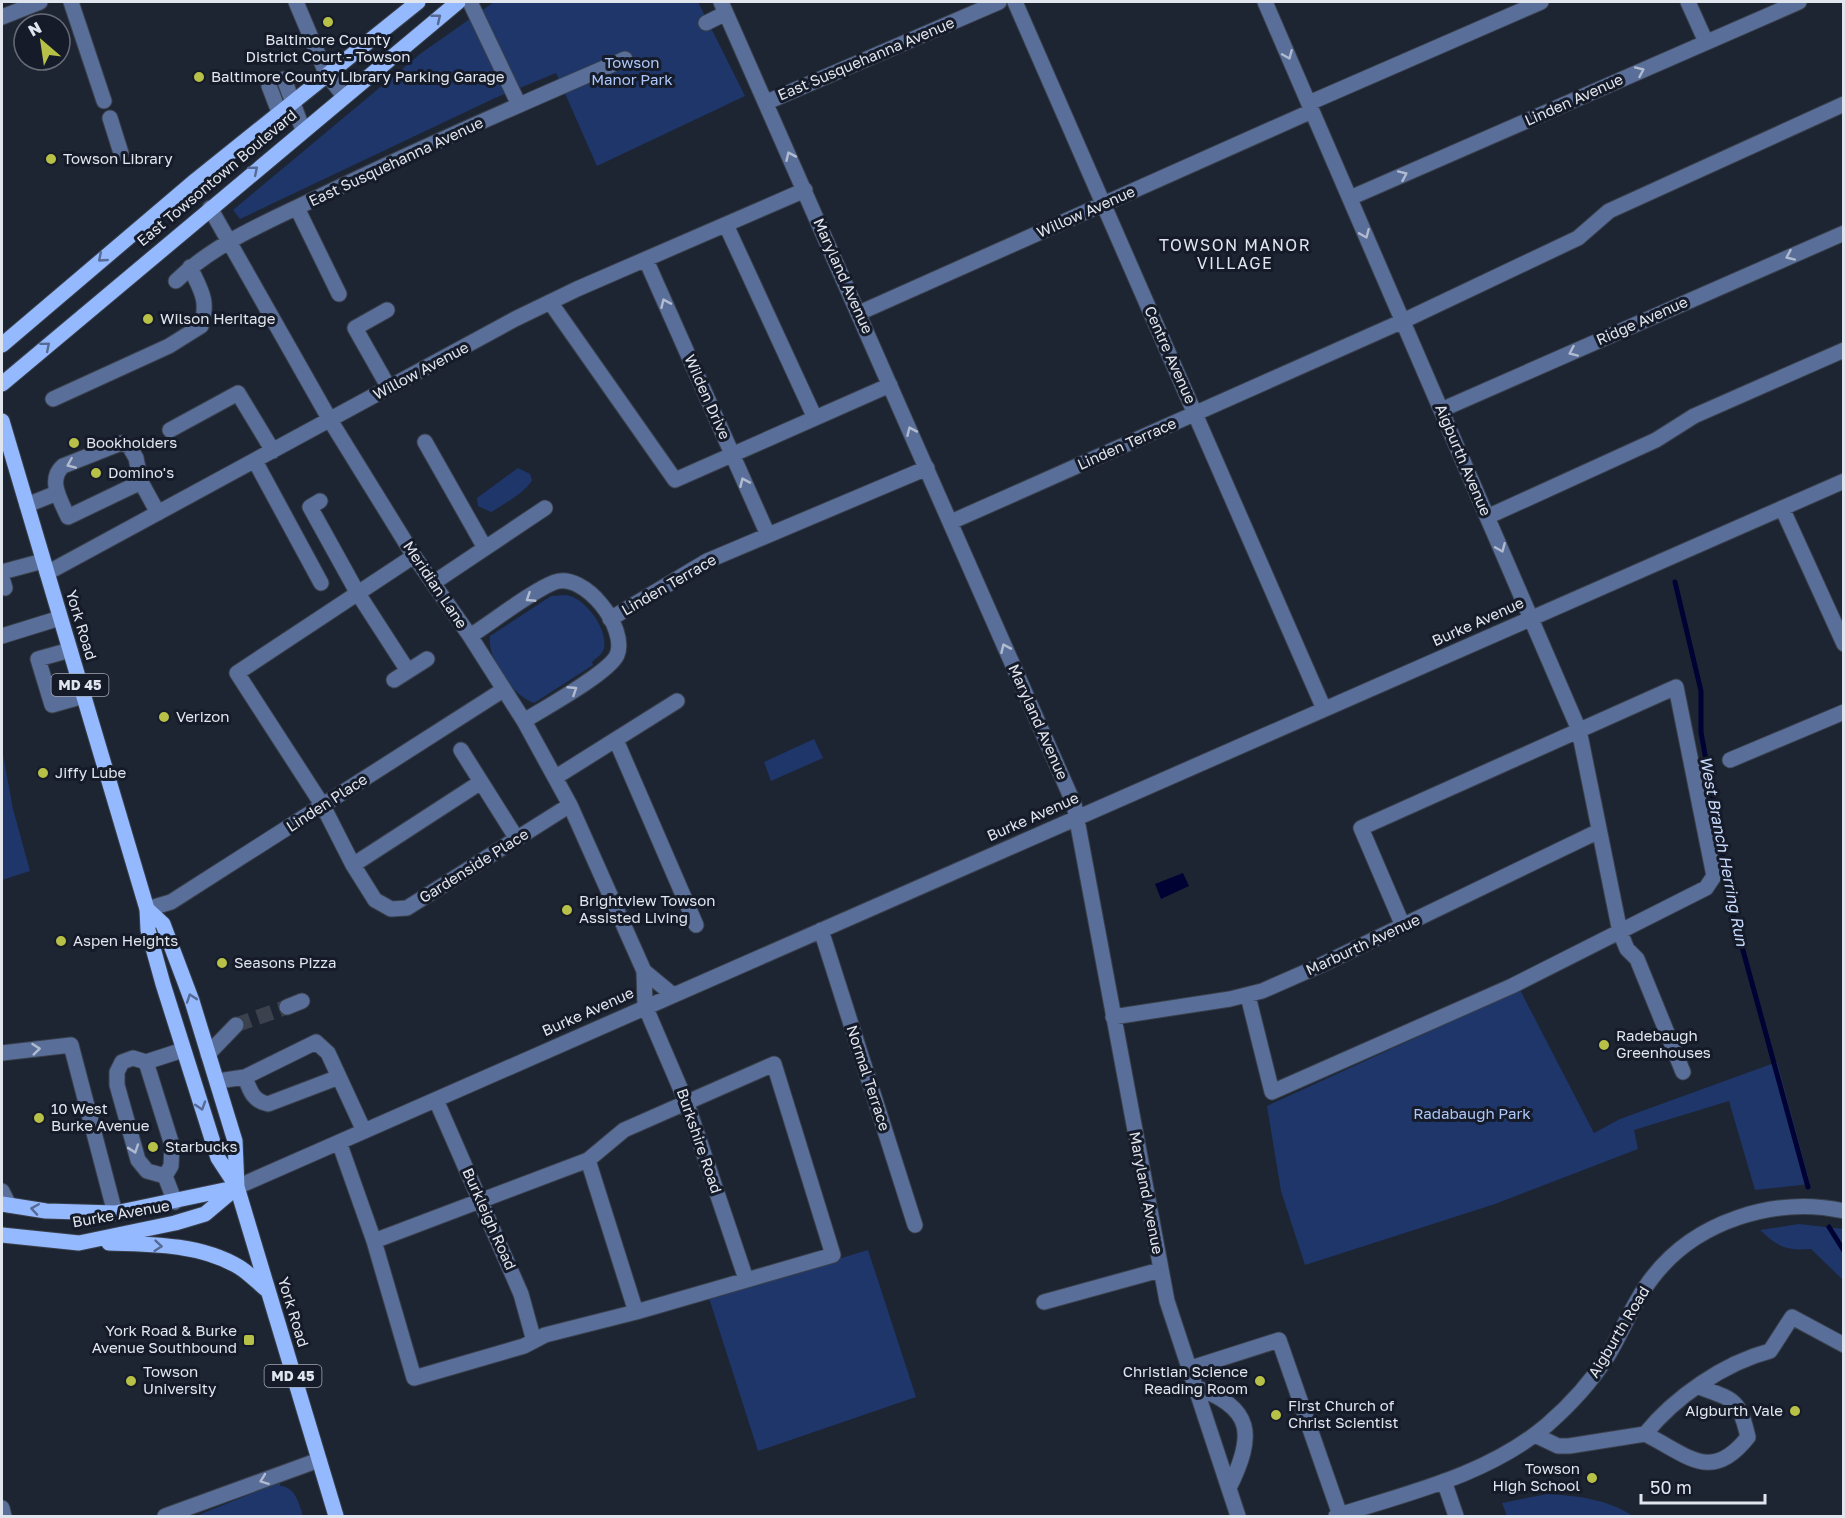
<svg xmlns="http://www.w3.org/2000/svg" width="1845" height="1518" viewBox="0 0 1845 1518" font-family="'Golos Text',sans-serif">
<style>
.green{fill:#1e366a}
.water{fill:#000234}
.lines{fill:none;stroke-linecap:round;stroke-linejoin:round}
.stream{stroke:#000234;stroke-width:5}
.minor-tunnel{stroke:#3b424e;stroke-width:15;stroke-dasharray:15 8;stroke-linecap:butt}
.minor-casing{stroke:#39404c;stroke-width:17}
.major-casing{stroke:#39404c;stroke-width:17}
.minor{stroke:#596e99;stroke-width:15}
.major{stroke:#95b9ff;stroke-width:15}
.oneway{stroke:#556a94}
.oneway2{stroke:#b1bbd0}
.poi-dot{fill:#b8c147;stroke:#151b28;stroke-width:2}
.labels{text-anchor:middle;stroke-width:6;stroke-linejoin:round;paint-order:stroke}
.shield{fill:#151b28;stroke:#a3a8b3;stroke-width:1.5}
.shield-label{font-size:14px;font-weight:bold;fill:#e0e5ee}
.poi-label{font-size:15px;fill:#e0e5ee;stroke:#151b28;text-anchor:start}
.street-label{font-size:15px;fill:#e0e5ee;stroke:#151b28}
.park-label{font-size:15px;fill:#adc7fa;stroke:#151b28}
.neighbourhood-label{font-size:16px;letter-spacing:1.5px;fill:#e0e5ee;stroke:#151b28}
.water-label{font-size:16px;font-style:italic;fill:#c8dafd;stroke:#151b28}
</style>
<rect width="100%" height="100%" fill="#1e2532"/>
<path class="green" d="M 494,2 L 698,2 L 745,96 L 597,166 L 556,73 L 495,98 L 240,219 L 233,210 L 420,54 Z
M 518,468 L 530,474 L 532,480 C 528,490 502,506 491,512 L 478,506 L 477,498 Z
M 566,595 C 584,597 608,628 604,648 C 603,654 597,657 592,662 L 593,665 L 534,703 C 512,695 487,659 490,636 L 551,596 Z
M 814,739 L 823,758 L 771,781 L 764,762 Z
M 2,749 L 13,809 L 30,871 L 2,880 Z
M 1520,990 L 1594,1133 L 1620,1119 L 1777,1062 L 1810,1184 L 1755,1190 L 1729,1101 L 1634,1130 L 1638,1149 L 1495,1204 L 1305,1265 L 1281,1191 L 1267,1106 Z
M 1799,1224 L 1843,1229 L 1843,1280 L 1811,1249 C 1787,1251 1778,1247 1760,1230 Z
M 868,1250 L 916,1397 L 758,1451 L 709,1298 Z
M 280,1482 L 280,1486 C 296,1487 299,1504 303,1516 L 196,1516 Z
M 1547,1494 C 1578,1496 1607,1499 1633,1516 L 1507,1516 L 1502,1503 Z"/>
<path class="water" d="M 1183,873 L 1189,886 L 1161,899 L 1155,884 Z"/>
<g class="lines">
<path class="stream" d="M 1675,582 L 1701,691 L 1701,732 L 1733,914 L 1808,1187
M 1829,1227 L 1844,1251"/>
<path class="minor-tunnel" d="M 236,1025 L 287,1007"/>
<g class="minor-casing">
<path id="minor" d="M 71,2 L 104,101
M 296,2 L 326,73 L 343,95
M 470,2 L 519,105
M 721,2 L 1074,804 L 1167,1301 L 1238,1516
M 1015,2 L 1324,709
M 1265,2 L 1579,730 L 1620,932 L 1627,949 L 1637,959 L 1683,1072
M 1688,2 L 1706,42
M 2,17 L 40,2
M 706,23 L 726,13
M 284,79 L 303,130
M 269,86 L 279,112
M 767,102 L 999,2
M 1309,103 L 1541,2
M 110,118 L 121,153
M 1350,198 L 1799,2
M 210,208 L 330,420 L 414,556 L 470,636 L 524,721 L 570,805 L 644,971 L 645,1006 L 687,1104 L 746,1279
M 297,208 L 339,294
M 726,225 L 815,418
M 646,260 L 768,535
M 176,281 C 217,241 274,219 325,194 C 424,146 525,102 625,59
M 550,302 L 675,480 L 890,385
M 387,310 L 355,328 L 389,388
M 859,313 L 1312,111
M 53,399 L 169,346 L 201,326 C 209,300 201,291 190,267
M 1441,410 L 1844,233
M 170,430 L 238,393 L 273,451
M 425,442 L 485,548
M 255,461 L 321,583
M 141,482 L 68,517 C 61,501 47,480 63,466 L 121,443 L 129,446 L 136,458 L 141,482 L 158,513
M 320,501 L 310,507 L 357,592 L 408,671
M 27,505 L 57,493
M 1782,508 L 1844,644
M 1487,517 L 1656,440 L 1694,416 L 1844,350
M 951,522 L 1403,321 L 1578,238 L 1609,211 L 1844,104
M 414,556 L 237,673 L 323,806 L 353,865 L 375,900 L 391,909 L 407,908 L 570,805
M 2,572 L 43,561
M 47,573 L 515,319 L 577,289 L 805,190
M 2,578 L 5,588
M 433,583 L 545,508
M 610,619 L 707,561 L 927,468
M 2,636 L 60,618
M 470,636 C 491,623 533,590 555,582 C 585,572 628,628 617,655 C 609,673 543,709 524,721
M 70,650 L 38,659 L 52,705 L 84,696
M 394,680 L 427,659
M 616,740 L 696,925
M 461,750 L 517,839
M 1730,760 L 1844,712
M 556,777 L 677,701
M 353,865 L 481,782
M 147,909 L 171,902 L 503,690
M 821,930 L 915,1225
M 644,971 L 673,995
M 1248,996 L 1272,1092 L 1512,986 L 1706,888 L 1714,876 L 1676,687 L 1361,828 L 1403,926
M 287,1007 L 302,1001
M 1113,1017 L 1230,999 L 1262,991 L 1319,966 L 1599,831
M 2,1053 L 71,1045 L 115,1213
M 208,1054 L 236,1025
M 146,1062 L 172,1145 L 171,1166 L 165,1176
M 245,1077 C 250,1091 253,1101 268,1104 L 339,1077
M 218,1081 L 245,1077 L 316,1042 L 328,1053 L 364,1131
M 436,1100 L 521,1294 L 534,1341
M 339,1142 L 374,1241 L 414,1378 L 524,1346 L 545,1335 L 636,1312 L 833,1255 L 774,1064 L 624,1130 L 588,1160 L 636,1312
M 165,1176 L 147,1171 L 138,1160 L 117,1085 L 117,1072 L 122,1062 L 133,1058 L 146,1062 L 183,1050
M 165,1176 L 175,1202
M 237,1187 L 1844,481
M 2,1191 L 9,1205
M 374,1241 L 588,1160
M 1044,1302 L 1160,1270
M 1188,1369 L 1279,1340 L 1340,1515
M 1195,1387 C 1254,1408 1255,1435 1229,1488
M 1645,1434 C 1688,1455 1711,1484 1748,1437 C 1739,1399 1735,1400 1699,1387
M 1535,1435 L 1558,1446 L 1569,1446 L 1645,1434 C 1675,1397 1724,1363 1770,1351 L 1792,1317 L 1844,1345
M 1444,1481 L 1456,1516
M 2,1508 L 4,1516
M 165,1516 L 319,1460
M 1336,1516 C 1408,1493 1488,1475 1547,1425 C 1570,1405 1591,1382 1607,1357 C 1623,1331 1633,1302 1652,1278 C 1695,1221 1775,1196 1844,1211"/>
</g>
<g class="major-casing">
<path id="major" d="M 2,345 L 196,180 L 418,2
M 2,384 L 458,2
M 2,421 L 147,909 L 148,930 L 163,984 L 218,1158 L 237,1187
M 147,909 L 163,924 L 192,1001 L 235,1141 L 237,1187 L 336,1516
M 2,1204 L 46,1211 L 115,1213 L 234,1188
M 2,1235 L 79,1243 L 175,1223 L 205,1214 L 237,1187
M 109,1243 C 151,1244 201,1244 239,1267 C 249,1273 258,1283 268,1291"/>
</g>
<use href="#minor" class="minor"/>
<use href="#major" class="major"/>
</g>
<defs><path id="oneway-chevron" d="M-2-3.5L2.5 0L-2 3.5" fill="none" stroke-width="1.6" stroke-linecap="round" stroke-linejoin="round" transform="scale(1.5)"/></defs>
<g class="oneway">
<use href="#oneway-chevron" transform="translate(437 18) rotate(-39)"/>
<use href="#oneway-chevron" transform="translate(254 170) rotate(-40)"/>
<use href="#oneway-chevron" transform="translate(102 258) rotate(139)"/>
<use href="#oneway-chevron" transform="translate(46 346) rotate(-40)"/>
<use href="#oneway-chevron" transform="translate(191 998) rotate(-109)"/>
<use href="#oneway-chevron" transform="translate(201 1106) rotate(72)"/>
<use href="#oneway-chevron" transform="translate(35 1209) rotate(-171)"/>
<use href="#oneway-chevron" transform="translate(158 1246) rotate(5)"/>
</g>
<g class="oneway2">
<use href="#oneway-chevron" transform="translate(1288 55) rotate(67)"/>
<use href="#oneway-chevron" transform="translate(1640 71) rotate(-24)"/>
<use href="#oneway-chevron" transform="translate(790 156) rotate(-114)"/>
<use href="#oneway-chevron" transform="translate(1403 175) rotate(-24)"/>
<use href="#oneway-chevron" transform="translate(1365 234) rotate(67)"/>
<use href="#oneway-chevron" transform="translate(1790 256) rotate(156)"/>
<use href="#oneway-chevron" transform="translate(665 303) rotate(-114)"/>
<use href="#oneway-chevron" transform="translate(1573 352) rotate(156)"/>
<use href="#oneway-chevron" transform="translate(911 431) rotate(-114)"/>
<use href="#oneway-chevron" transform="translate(71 464) rotate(157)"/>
<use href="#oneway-chevron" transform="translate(744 482) rotate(-114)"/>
<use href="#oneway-chevron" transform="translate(1501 548) rotate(67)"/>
<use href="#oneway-chevron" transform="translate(530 598) rotate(147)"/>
<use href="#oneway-chevron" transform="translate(1005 648) rotate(-114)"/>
<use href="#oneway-chevron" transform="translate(573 690) rotate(-33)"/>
<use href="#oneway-chevron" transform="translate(36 1049) rotate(-6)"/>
<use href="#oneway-chevron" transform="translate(134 1149) rotate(71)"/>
<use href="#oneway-chevron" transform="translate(264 1480) rotate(160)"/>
</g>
<g class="poi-dot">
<circle cx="328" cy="22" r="6"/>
<circle cx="199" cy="77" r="6"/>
<circle cx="51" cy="159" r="6"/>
<circle cx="148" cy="319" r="6"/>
<circle cx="74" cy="443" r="6"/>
<circle cx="96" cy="473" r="6"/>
<circle cx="164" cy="717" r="6"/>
<circle cx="43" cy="773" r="6"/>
<circle cx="567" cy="910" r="6"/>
<circle cx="61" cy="941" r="6"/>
<circle cx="222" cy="963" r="6"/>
<circle cx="1604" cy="1045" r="6"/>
<circle cx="39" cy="1118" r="6"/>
<circle cx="153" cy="1147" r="6"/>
<rect x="243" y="1334" width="12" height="12" rx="3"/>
<circle cx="131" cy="1381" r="6"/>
<circle cx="1260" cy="1381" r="6"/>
<circle cx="1795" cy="1411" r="6"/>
<circle cx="1276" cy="1415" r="6"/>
<circle cx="1592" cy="1478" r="6"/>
</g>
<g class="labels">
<g class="shield">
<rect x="51.5" y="674" width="57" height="22" rx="4.5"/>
<rect x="264.5" y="1365" width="57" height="22" rx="4.5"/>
</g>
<g class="shield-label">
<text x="80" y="690">MD 45</text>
<text x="293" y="1381">MD 45</text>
</g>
<g class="poi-label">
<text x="328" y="45" text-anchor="middle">Baltimore County<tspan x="328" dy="17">District Court - Towson</tspan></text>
<text x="211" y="82">Baltimore County Library Parking Garage</text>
<text x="63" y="164">Towson Library</text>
<text x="160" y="324">Wilson Heritage</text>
<text x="86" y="448">Bookholders</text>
<text x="108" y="478">Domino's</text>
<text x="176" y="722">Verizon</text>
<text x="55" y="778">Jiffy Lube</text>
<text x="579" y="906">Brightview Towson<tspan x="579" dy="17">Assisted Living</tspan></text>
<text x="73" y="946">Aspen Heights</text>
<text x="234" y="968">Seasons Pizza</text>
<text x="1616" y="1041">Radebaugh<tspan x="1616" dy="17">Greenhouses</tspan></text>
<text x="51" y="1114">10 West<tspan x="51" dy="17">Burke Avenue</tspan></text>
<text x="165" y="1152">Starbucks</text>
<text x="237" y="1336" text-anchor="end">York Road &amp; Burke<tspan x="237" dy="17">Avenue Southbound</tspan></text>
<text x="143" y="1377">Towson<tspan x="143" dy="17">University</tspan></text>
<text x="1248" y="1377" text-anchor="end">Christian Science<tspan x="1248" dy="17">Reading Room</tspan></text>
<text x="1288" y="1411">First Church of<tspan x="1288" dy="17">Christ Scientist</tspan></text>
<text x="1783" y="1416" text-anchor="end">Aigburth Vale</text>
<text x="1580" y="1474" text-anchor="end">Towson<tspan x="1580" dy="17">High School</tspan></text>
</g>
<g class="street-label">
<text transform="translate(866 59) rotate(-23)" y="5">East Susquehanna Avenue</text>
<text transform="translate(1574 100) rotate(-24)" y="5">Linden Avenue</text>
<text transform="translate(396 162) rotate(-25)" y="5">East Susquehanna Avenue</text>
<text transform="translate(217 178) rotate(-40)" y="5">East Towsontown Boulevard</text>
<text transform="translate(1086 212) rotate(-24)" y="5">Willow Avenue</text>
<text transform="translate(843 276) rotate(66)" y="5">Maryland Avenue</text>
<text transform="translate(1642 321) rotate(-24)" y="5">Ridge Avenue</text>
<text transform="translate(1170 355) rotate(66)" y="5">Centre Avenue</text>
<text transform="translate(421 371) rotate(-28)" y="5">Willow Avenue</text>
<text transform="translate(707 397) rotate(66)" y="5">Wilden Drive</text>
<text transform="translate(1127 444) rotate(-24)" y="5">Linden Terrace</text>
<text transform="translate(1463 460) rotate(67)" y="5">Aigburth Avenue</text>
<text transform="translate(435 585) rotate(56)" y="5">Meridian Lane</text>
<text transform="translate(669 585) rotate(-30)" y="5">Linden Terrace</text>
<text transform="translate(1478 622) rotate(-24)" y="5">Burke Avenue</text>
<text transform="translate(81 625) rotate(73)" y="5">York Road</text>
<text transform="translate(1038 722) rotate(66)" y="5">Maryland Avenue</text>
<text transform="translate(327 803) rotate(-33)" y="5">Linden Place</text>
<text transform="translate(1033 817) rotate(-24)" y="5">Burke Avenue</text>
<text transform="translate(474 866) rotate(-32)" y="5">Gardenside Place</text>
<text transform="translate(1363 945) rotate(-25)" y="5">Marburth Avenue</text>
<text transform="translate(588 1012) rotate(-24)" y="5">Burke Avenue</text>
<text transform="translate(868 1078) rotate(72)" y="5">Normal Terrace</text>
<text transform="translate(699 1141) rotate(71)" y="5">Burkshire Road</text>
<text transform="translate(1146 1193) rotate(79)" y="5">Maryland Avenue</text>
<text transform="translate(121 1214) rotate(-10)" y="5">Burke Avenue</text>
<text transform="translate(489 1219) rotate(66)" y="5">Burkleigh Road</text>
<text transform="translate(293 1312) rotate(73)" y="5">York Road</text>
<text transform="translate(1619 1332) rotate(-59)" y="5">Aigburth Road</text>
</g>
<g class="park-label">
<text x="632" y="68">Towson<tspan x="632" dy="17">Manor Park</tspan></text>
<text x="1472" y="1119">Radabaugh Park</text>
</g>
<g class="neighbourhood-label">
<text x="1235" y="251">TOWSON MANOR<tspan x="1235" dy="18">VILLAGE</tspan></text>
</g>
<g class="water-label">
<text transform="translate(1724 851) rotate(79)" y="6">West Branch Herring Run</text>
</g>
</g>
<rect width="1845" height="1518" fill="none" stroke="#e0e5ee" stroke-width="6"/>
<g transform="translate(42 42) rotate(331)"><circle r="28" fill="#151b28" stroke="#666c77" stroke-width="1.5"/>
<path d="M0-4.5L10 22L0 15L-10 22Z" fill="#b8c147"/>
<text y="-9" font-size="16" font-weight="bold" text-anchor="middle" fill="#e0e5ee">N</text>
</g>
<path d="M1641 1494v9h124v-9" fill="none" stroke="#e0e5ee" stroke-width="3"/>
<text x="1650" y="1494" font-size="18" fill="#e0e5ee" stroke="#151b28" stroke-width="4.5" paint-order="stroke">50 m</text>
</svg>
